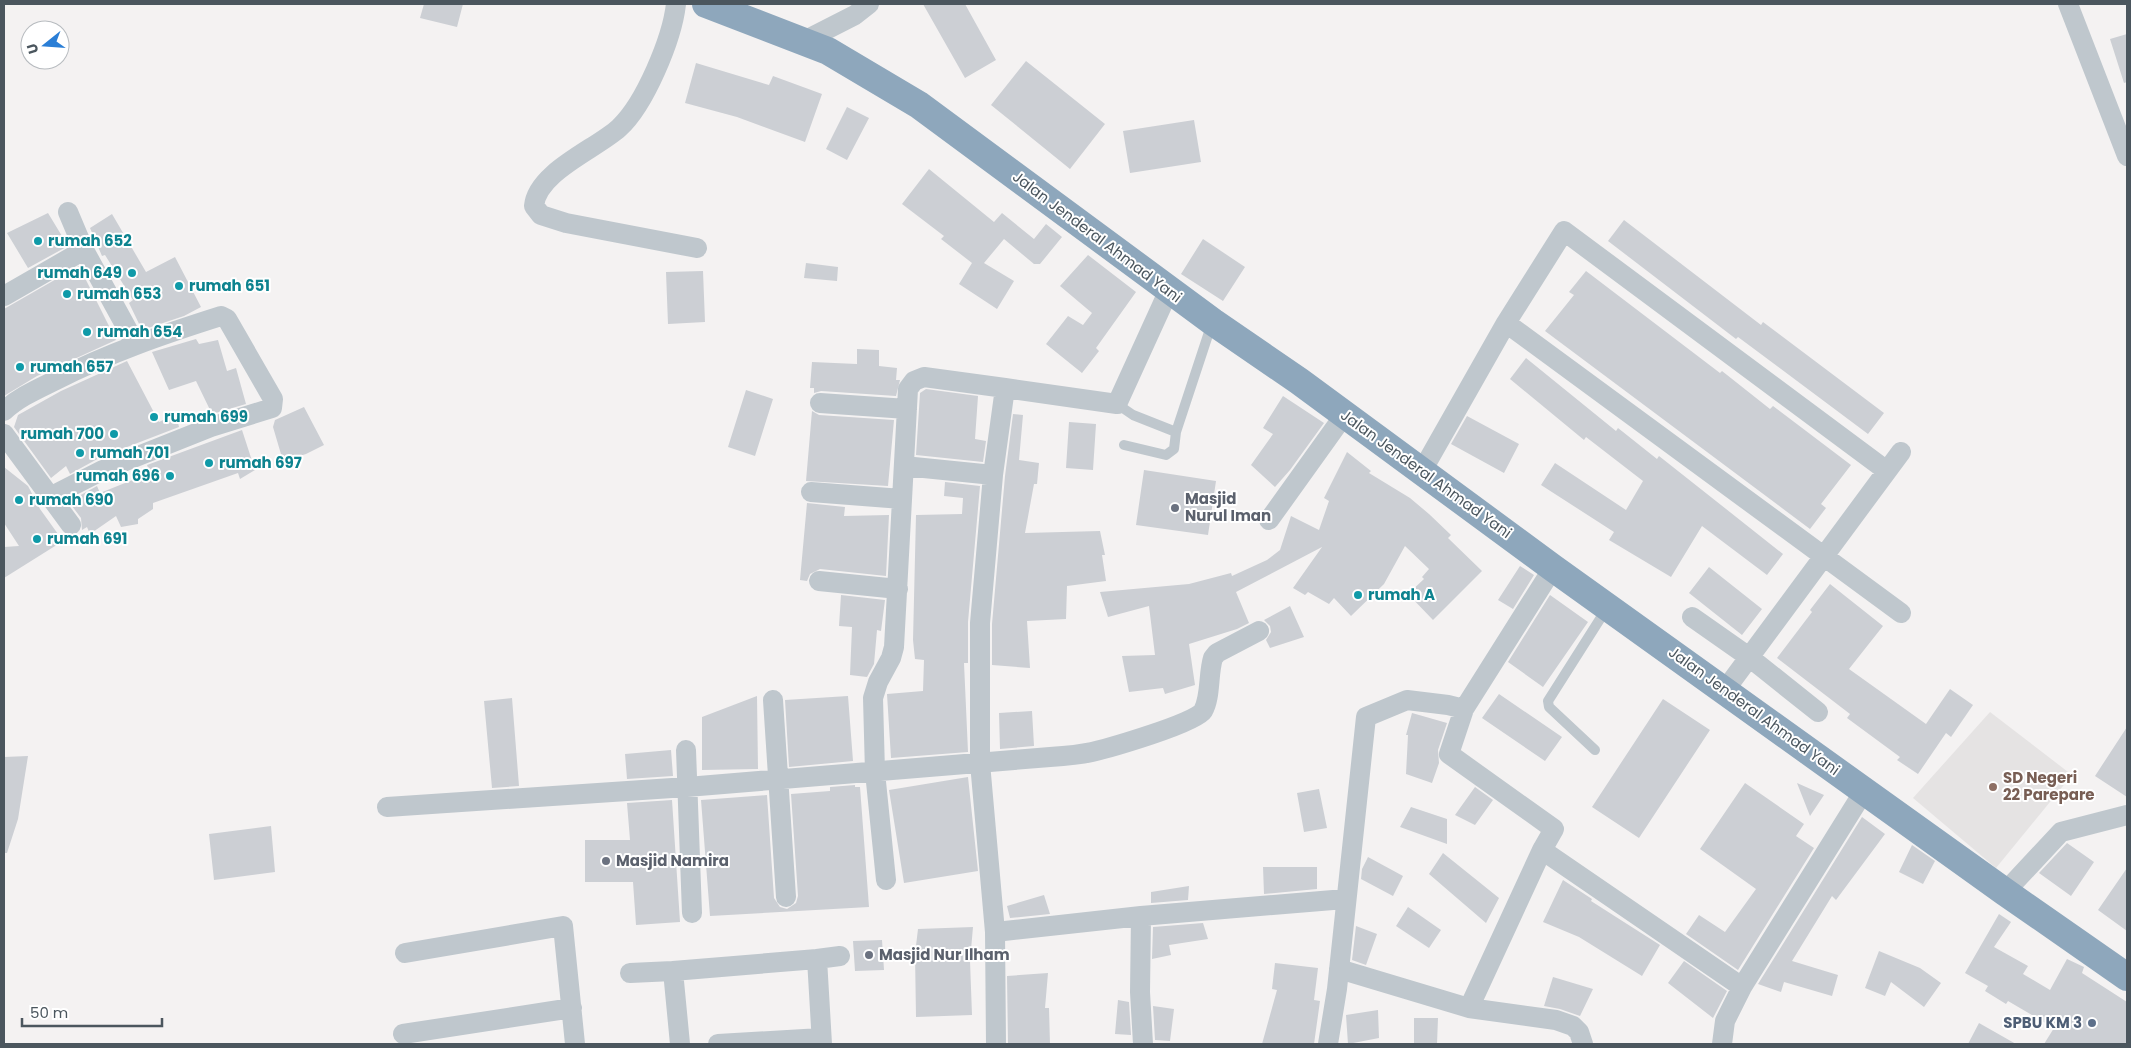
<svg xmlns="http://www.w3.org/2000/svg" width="2131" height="1048" viewBox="0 0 2131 1048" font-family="Poppins,sans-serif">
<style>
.education{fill:#e5e3e3}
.building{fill:#cccfd4}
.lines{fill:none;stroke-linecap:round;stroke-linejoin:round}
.lane{stroke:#bfc7cd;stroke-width:10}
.street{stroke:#bfc7cd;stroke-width:20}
.highway{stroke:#8ea7bc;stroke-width:28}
.culture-dot{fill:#0f9aa8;stroke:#fff;stroke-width:2}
.worship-dot{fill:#6b7280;stroke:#fff;stroke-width:2}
.education-dot{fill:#8d6e63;stroke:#fff;stroke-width:2}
.service-dot{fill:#5c6f8a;stroke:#fff;stroke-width:2}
.labels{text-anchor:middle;stroke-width:4;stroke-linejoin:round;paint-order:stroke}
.street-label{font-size:15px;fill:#4b565e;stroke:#fff}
.culture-label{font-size:15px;font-weight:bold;fill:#0d838f;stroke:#fff;text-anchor:start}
.worship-label{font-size:15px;font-weight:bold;fill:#5b616d;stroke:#fff;text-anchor:start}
.education-label{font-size:15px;font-weight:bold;fill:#785e54;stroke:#fff;text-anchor:start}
.service-label{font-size:15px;font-weight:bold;fill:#4e5e75;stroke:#fff;text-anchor:end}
</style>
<rect width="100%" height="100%" fill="#f4f2f2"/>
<path class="education" d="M 1990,712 L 2072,775 L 1996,868 L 1913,798 Z"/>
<path class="building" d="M 424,4 L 463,4 L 457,27 L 420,18 Z
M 923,4 L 965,4 L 996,60 L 965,78 Z
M 2127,34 L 2127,82 L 2124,83 L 2110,39 Z
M 1026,61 L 1105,124 L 1070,169 L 991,105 Z
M 696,63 L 769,85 L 773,76 L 822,94 L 805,142 L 737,117 L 685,103 Z
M 847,107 L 869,118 L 847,160 L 826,149 Z
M 1194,120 L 1201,162 L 1130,173 L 1123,131 Z
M 929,169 L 994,222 L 1002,213 L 1034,239 L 1046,224 L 1062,237 L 1040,264 L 1034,264 L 1004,239 L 984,263 L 1014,281 L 997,309 L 959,284 L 972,263 L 941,239 L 944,236 L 902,204 Z
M 48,213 L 68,246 L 28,268 L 7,233 Z
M 112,214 L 146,272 L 175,257 L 201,307 L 184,316 L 142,330 L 129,303 L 133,300 L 105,255 L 102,256 L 90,228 Z
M 1624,220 L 1761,325 L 1763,322 L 1884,413 L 1868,434 L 1738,337 L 1736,339 L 1608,241 Z
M 1203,239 L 1245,267 L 1223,301 L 1181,274 Z
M 1088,255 L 1136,292 L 1096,348 L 1099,351 L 1082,373 L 1046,344 L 1068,316 L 1083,325 L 1092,313 L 1060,286 Z
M 806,263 L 838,267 L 837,281 L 804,278 Z
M 79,266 L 116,340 L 37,376 L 4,396 L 4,309 Z
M 703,271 L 705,322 L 668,324 L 666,272 Z
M 1586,271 L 1720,373 L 1722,371 L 1770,409 L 1773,406 L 1851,465 L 1821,504 L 1826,508 L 1810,529 L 1545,331 L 1574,295 L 1569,292 Z
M 196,339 L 199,344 L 218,340 L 227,371 L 236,368 L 246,404 L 212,414 L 196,381 L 169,390 L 152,352 Z
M 857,349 L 879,350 L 879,366 L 897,368 L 896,380 L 900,380 L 896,396 L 821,391 L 814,393 L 814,388 L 810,388 L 812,362 L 857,364 Z
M 1526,358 L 1616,431 L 1618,428 L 1657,459 L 1659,456 L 1783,554 L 1767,575 L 1702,526 L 1671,577 L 1609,540 L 1614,532 L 1541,485 L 1555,463 L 1626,510 L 1643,481 L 1586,437 L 1584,440 L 1510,379 Z
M 127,361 L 159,422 L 176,414 L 179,427 L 101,457 L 70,474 L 66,466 L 51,478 L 14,427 L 18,415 L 61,391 Z
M 926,389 L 978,396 L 975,439 L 986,441 L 983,462 L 916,455 L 920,393 Z
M 746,390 L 773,399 L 755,456 L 728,447 Z
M 1283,396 L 1324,423 L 1290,470 L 1275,487 L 1251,465 L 1273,434 L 1263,428 Z
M 304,407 L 324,445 L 306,454 L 283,461 L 273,427 L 275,420 Z
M 812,411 L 819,415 L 894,420 L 888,486 L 806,481 Z
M 1013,414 L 1023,415 L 1019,460 L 1039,463 L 1037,484 L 1034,484 L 1025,533 L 1100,531 L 1105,555 L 1102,555 L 1106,581 L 1067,586 L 1066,619 L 1027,621 L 1030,668 L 992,665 L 992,624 L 1005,476 Z
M 1467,416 L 1519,444 L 1504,473 L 1451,444 Z
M 1069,422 L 1096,424 L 1093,470 L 1066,468 Z
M 242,430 L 255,470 L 240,479 L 238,473 L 153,503 L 153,509 L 138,519 L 138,524 L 121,527 L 116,516 L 90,534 L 87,527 L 82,530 L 81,518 L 72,506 L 81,501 L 79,496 L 97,486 L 100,493 L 150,473 L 147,465 Z
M 1347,452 L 1371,471 L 1369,473 L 1410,498 L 1429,514 L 1451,535 L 1448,538 L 1482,571 L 1433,620 L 1408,594 L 1424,579 L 1422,577 L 1429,569 L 1405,546 L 1384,584 L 1351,616 L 1334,598 L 1329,604 L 1308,592 L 1305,595 L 1293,588 L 1322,547 L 1236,592 L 1249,623 L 1237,629 L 1189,644 L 1195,685 L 1165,694 L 1163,688 L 1129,692 L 1122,656 L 1155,655 L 1149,606 L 1108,617 L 1100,592 L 1189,584 L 1231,573 L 1232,576 L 1267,560 L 1280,550 L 1291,516 L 1319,530 L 1329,501 L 1324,498 Z
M 4,467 L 28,486 L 40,509 L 63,541 L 4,578 L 4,547 L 19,546 L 4,523 Z
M 1144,470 L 1216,481 L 1208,535 L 1136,525 Z
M 945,482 L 980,486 L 968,622 L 968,663 L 964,663 L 968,752 L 891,758 L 887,694 L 923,691 L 924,660 L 915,659 L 913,640 L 916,515 L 962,514 L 963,498 L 944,496 Z
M 807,503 L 845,507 L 844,516 L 889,515 L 886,576 L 820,569 L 810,574 L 807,581 L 800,580 Z
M 1520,566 L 1534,575 L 1513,609 L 1498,600 Z
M 1709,567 L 1762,609 L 1742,635 L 1689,593 Z
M 1830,584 L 1883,626 L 1849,669 L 1926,724 L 1950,689 L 1973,705 L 1951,737 L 1946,733 L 1918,774 L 1897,760 L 1900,757 L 1847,718 L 1850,714 L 1777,658 L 1812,612 L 1810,610 Z
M 841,595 L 885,600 L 881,631 L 877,630 L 874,664 L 867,677 L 850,675 L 852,627 L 839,626 Z
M 1550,595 L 1588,622 L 1543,687 L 1508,662 Z
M 1290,606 L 1304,637 L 1270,648 L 1266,640 L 1271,632 L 1270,626 L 1264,620 Z
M 1499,694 L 1562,737 L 1545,761 L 1482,718 Z
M 757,696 L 758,769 L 702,770 L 702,717 Z
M 848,696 L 853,761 L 789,767 L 785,700 Z
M 512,698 L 519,786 L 492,788 L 484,701 Z
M 1663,699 L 1710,730 L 1639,838 L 1592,807 Z
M 1032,711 L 1034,746 L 1000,749 L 999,713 Z
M 1412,713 L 1447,723 L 1438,750 L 1439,763 L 1432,783 L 1406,774 L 1408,735 L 1406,735 Z
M 2127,727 L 2127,797 L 2095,776 Z
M 671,750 L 673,776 L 627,779 L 625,754 Z
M 28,756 L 18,819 L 7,853 L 4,853 L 4,757 Z
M 968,777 L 978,871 L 904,883 L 889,790 Z
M 1745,783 L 1804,824 L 1796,836 L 1814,848 L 1738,970 L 1686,934 L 1699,915 L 1725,932 L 1756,889 L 1700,849 Z
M 1797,783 L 1824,795 L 1810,816 Z
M 855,785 L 855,787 L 860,787 L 869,907 L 710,916 L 701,800 L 767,795 L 774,898 L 780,907 L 787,909 L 796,903 L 798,896 L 791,794 L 830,791 L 830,787 Z
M 1475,787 L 1493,800 L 1475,825 L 1455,815 Z
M 1319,789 L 1327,828 L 1304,832 L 1297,793 Z
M 672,800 L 680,922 L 636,925 L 633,882 L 585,882 L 585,840 L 630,840 L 627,803 Z
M 1411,807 L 1447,819 L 1447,844 L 1400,827 Z
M 1862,817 L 1885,834 L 1836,900 L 1832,896 L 1792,961 L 1838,975 L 1832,996 L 1784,982 L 1781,992 L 1758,984 Z
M 271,826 L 275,872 L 214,880 L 209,834 Z
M 2067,843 L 2094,862 L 2071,896 L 2039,873 Z
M 1912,845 L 1935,861 L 1923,884 L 1899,872 Z
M 1443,853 L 1499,898 L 1486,923 L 1429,874 Z
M 1368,857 L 1403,876 L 1393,896 L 1361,879 L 1362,869 Z
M 1263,867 L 1317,867 L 1317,889 L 1264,894 Z
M 2127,868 L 2127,931 L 2098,910 Z
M 1563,880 L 1592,899 L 1591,901 L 1660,945 L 1642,976 L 1579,937 L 1543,922 Z
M 1189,886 L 1188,900 L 1151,903 L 1151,892 Z
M 1044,895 L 1050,914 L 1010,918 L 1007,906 Z
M 1408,907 L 1441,930 L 1429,948 L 1396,926 Z
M 1999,914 L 2011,922 L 1994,947 L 2028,966 L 2023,974 L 2050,990 L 2067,959 L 2084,967 L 2082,973 L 2127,1002 L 2127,1044 L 2044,1044 L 2054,1028 L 2008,1001 L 2006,1004 L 1985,991 L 1988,986 L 1965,973 Z
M 1203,923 L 1208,939 L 1169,945 L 1171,955 L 1152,959 L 1153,927 Z
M 1356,926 L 1377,934 L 1366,965 L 1352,960 Z
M 973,927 L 970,961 L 972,1015 L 916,1017 L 915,954 L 918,929 Z
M 882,940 L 884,970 L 855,971 L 853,941 Z
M 1879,951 L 1920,968 L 1941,983 L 1924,1007 L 1891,982 L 1885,996 L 1865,988 Z
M 1684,961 L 1727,991 L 1713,1018 L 1668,983 Z
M 1275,963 L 1318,968 L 1314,1000 L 1320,1001 L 1314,1044 L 1262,1044 L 1277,990 L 1272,989 Z
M 1048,973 L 1045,1008 L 1049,1008 L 1050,1044 L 1008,1044 L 1007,976 Z
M 1553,977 L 1593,989 L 1580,1016 L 1560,1009 L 1544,1006 Z
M 1118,1000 L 1129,1002 L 1131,1035 L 1115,1034 Z
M 1153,1006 L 1174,1009 L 1170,1041 L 1155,1040 Z
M 1378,1010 L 1379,1038 L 1348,1044 L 1346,1015 Z
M 1414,1018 L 1438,1018 L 1437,1044 L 1414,1044 Z
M 1979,1023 L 2016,1044 L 1968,1044 Z"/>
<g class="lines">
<path class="lane" d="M 1117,404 L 1133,415 L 1176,432
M 1124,445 L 1166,455 L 1174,449 L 1176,432 L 1212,323
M 1595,750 L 1549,707 L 1548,701 L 1607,608"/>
<path class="street" d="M 676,4 C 672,39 645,104 619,128 C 596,149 537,172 534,206 L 541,215 L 566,223 L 697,248
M 2068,4 L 2127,156
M 804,41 L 855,15 L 869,4
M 68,212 L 84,250 L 136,345
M 4,296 L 84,250
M 1506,323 L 1901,613
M 820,403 L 907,409
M 4,411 C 19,397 38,389 56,380 C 109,353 164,334 221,316 L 227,319 L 273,399 L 272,408 L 211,427 L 103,470 L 50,497
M 4,434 L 71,525
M 904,466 L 993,475
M 1422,471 L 1506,323 L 1564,231 L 1887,471
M 811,492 L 902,499
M 1269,520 L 1345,414
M 1553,568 L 1464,709 L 1449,754 L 1554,829 L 1542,850 L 1742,987
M 819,581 L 898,589
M 1692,617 L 1749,657 L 1818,712
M 1725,690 L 1901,452
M 773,700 L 786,897
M 686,750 L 692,913
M 387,807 L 687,787 L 1050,757 C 1064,756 1078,755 1092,752 C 1109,748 1196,723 1203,711 C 1211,697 1208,674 1213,658 L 1217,653 L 1259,631
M 886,880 L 875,772 L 873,698 L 878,682 L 891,658 L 894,647 L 908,389 L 914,381 L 924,377 L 1005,388
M 2005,892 L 2061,832 L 2127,815
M 1141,916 L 1345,899
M 995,932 L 1141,916 L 1140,992 L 1143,1044
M 405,953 L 563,926 L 575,1044
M 1339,969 L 1469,1008 L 1556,1020 L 1573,1026 L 1579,1032 L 1583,1044
M 630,973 L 673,971
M 1469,1008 L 1542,850
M 403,1034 L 572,1008
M 680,1044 L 673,971 L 817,959
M 718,1044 L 821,1038
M 822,1044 L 817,959 L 840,956
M 996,1044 L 995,932 L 980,763 L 980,623 L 993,475 L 1005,388 L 1117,404 L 1169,290
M 1328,1044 L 1337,989 L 1366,717 L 1407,700 L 1448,705 L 1464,709
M 1722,1044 L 1725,1021 L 1742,987 L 1864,791"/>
<path class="highway" d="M 706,4 L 828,51 L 919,105 L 1213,322 L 1299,381 L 1553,568 L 2005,892 L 2127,977"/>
</g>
<g class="culture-dot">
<circle cx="38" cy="241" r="5"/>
<circle cx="132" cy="273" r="5"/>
<circle cx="179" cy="286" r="5"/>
<circle cx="67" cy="294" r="5"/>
<circle cx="87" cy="332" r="5"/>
<circle cx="20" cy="367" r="5"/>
<circle cx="154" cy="417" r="5"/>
<circle cx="114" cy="434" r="5"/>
<circle cx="80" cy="453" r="5"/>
<circle cx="209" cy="463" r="5"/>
<circle cx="170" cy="476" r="5"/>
<circle cx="19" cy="500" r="5"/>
<circle cx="37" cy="539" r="5"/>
<circle cx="1358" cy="595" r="5"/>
</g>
<g class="worship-dot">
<circle cx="1175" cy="508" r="5"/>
<circle cx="606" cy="861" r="5"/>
<circle cx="869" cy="955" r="5"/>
</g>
<circle class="education-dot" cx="1993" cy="787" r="5"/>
<circle class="service-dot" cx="2092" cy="1023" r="5"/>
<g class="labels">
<g class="street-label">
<text transform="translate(1097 237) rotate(37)" y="5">Jalan Jenderal Ahmad Yani</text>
<text transform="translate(1426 474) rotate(36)" y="5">Jalan Jenderal Ahmad Yani</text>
<text transform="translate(1754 711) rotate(36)" y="5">Jalan Jenderal Ahmad Yani</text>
</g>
<g class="culture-label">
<text x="48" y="246">rumah 652</text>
<text x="122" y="278" text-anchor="end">rumah 649</text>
<text x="189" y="291">rumah 651</text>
<text x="77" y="299">rumah 653</text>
<text x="97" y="337">rumah 654</text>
<text x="30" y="372">rumah 657</text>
<text x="164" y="422">rumah 699</text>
<text x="104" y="439" text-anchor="end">rumah 700</text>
<text x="90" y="458">rumah 701</text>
<text x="219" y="468">rumah 697</text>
<text x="160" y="481" text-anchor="end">rumah 696</text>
<text x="29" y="505">rumah 690</text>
<text x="47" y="544">rumah 691</text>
<text x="1368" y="600">rumah A</text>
</g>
<g class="worship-label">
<text x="1185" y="504">Masjid<tspan x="1185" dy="17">Nurul Iman</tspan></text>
<text x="616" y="866">Masjid Namira</text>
<text x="879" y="960">Masjid Nur Ilham</text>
</g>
<g class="education-label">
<text x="2003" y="783">SD Negeri<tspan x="2003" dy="17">22 Parepare</tspan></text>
</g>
<g class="service-label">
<text x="2082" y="1028">SPBU KM 3</text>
</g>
</g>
<rect width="2131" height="1048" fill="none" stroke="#4b565e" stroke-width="10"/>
<g transform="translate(45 45) rotate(253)"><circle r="24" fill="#ffffff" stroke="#b7bbbf"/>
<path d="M0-4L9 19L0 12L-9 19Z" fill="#2a7ed6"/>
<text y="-8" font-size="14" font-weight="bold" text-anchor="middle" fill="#4b565e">U</text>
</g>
<path d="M22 1018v8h140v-8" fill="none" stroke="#4b565e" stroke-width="2.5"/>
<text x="30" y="1018" font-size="15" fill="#4b565e" stroke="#ffffff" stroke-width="4" paint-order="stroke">50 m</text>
</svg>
